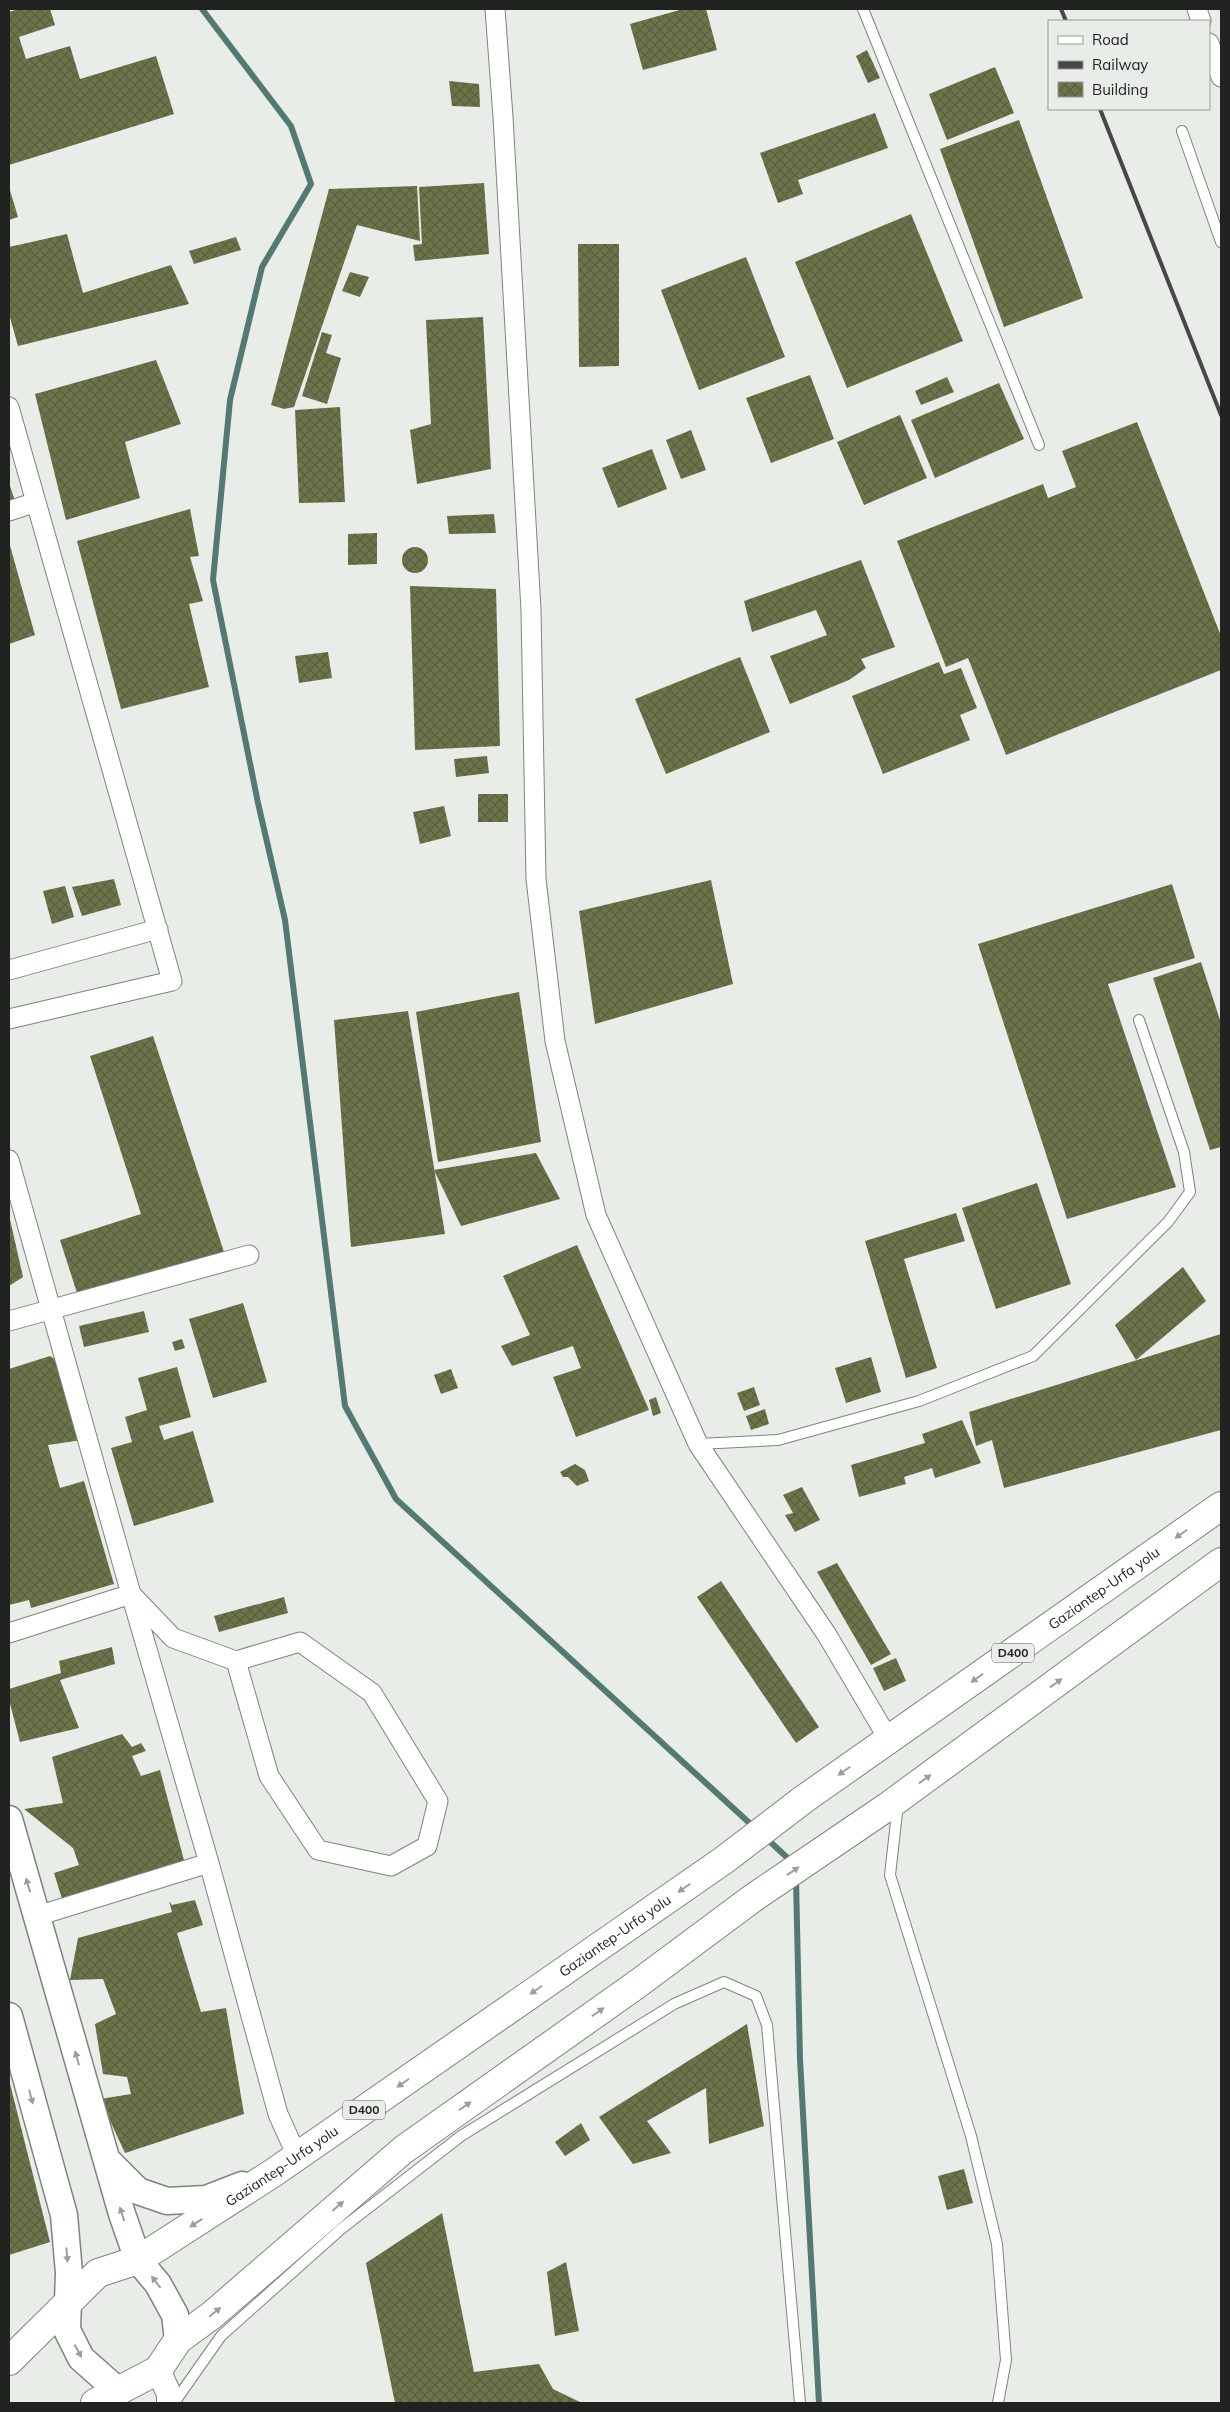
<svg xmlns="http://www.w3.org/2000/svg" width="1230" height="2412" viewBox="0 0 1230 2412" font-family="Mulish,sans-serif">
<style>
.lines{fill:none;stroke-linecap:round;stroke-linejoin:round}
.stream{stroke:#527a72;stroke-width:6}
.building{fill:url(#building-cross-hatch)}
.service-casing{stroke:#7f837e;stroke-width:12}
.minor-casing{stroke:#7f837e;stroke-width:21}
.tertiary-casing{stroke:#7f837e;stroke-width:26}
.secondary-casing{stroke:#7f837e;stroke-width:29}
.trunk-casing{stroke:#7f837e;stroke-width:30}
.service{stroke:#fff;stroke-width:10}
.minor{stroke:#fff;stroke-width:19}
.tertiary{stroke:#fff;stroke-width:24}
.secondary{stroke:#fff;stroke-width:26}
.trunk{stroke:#fff;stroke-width:28}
.rail{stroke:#454845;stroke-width:4}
.oneway{fill:#9b9c9b}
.labels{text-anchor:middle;stroke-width:5;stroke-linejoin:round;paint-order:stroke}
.shield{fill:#e8ede7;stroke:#5d605c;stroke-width:1}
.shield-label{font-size:12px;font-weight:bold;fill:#212321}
.street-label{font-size:14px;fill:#212321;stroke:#e8ede7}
</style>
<defs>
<pattern id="building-cross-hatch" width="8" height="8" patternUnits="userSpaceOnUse" patternTransform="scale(1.25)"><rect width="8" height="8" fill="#6b754b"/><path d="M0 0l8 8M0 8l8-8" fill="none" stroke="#58603e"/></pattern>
</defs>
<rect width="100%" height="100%" fill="#e8ede7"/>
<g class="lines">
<path class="stream" d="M 202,9 L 291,126 L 311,184 L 262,267 L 230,400 L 213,580 L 258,803 L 285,920 L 345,1406 L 396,1499 L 756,1829
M 765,1837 L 793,1863
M 796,1879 L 800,2059 L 819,2403"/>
</g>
<path class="building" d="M 19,9 L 50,9 L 55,25 L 19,37 L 26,59 L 70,46 L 80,79 L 156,56 L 174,114 L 9,165 L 9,12 Z
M 683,9 L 706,9 L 717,50 L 643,70 L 630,24 Z
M 867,50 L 880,78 L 868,83 L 856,56 Z
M 995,67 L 1014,113 L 947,140 L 929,94 Z
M 449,81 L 479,84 L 480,107 L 452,106 Z
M 875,113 L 888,148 L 798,180 L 803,194 L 778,203 L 760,153 Z
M 1019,120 L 1083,298 L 1004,327 L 940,149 Z
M 484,183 L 489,254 L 415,261 L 413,245 L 422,244 L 419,187 Z
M 417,186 L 420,241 L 357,225 L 294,407 L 284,409 L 271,405 L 329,189 Z
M 9,187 L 18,217 L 9,220 Z
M 911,214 L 963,341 L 847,388 L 795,262 Z
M 67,234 L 83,293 L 171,265 L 189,304 L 18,346 L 9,314 L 9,247 Z
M 236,237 L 241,250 L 194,264 L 189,251 Z
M 578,244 L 619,244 L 619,366 L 579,367 Z
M 746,257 L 785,357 L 699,390 L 661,290 Z
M 350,272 L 369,277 L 360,297 L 342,291 Z
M 483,317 L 491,469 L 417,484 L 410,430 L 431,424 L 426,320 Z
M 322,332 L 332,335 L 326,353 L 341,358 L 327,404 L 302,396 Z
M 156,360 L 181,424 L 125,442 L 140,498 L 66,520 L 35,394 Z
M 810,375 L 834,439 L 771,463 L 746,398 Z
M 947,377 L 954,392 L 921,405 L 915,391 Z
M 999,383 L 1024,439 L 935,478 L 911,420 Z
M 340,407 L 345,502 L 299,503 L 295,410 Z
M 900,415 L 927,478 L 864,505 L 837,442 Z
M 1137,422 L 1221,636 L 1221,670 L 1006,755 L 968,658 L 946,667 L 897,541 L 1043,484 L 1048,498 L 1076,487 L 1062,451 Z
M 691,430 L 706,470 L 681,479 L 666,440 Z
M 652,449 L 667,489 L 618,508 L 602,468 Z
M 9,483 L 16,504 L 9,506 Z
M 190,509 L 199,556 L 190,557 L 203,601 L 189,604 L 209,687 L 121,709 L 77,541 Z
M 494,514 L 496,533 L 449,534 L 447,516 Z
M 377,533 L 377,564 L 348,565 L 348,534 Z
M 9,542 L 35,635 L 9,644 Z
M402 560a13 13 0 1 1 26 0a13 13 0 1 1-26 0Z
M 861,560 L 895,647 L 861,659 L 866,668 L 849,680 L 790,704 L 770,656 L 827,635 L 816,610 L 752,632 L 744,601 Z
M 410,586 L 496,589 L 500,746 L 415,750 Z
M 328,652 L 332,678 L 299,683 L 295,656 Z
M 740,657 L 770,732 L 666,774 L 635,699 Z
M 939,662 L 944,674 L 961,668 L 977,708 L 960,715 L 970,740 L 883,774 L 852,696 Z
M 487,756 L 489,773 L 456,777 L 454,759 Z
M 478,794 L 508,794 L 508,822 L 478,822 Z
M 444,806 L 451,836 L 420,844 L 413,812 Z
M 114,879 L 121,905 L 82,916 L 72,887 Z
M 711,880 L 733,984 L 595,1024 L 579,911 Z
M 1172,884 L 1195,958 L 1108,984 L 1176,1187 L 1067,1219 L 978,944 Z
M 65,886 L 74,917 L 52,924 L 43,891 Z
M 1201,962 L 1221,1023 L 1221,1147 L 1210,1150 L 1153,978 Z
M 519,992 L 541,1142 L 438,1162 L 416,1012 Z
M 408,1011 L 445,1234 L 351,1247 L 334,1020 Z
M 153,1036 L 224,1252 L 79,1299 L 60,1240 L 141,1214 L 90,1056 Z
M 536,1153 L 560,1199 L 461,1226 L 434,1170 Z
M 1037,1183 L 1071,1284 L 996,1309 L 962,1208 Z
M 956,1213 L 965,1241 L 904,1259 L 937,1368 L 906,1378 L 865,1241 Z
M 9,1215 L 23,1277 L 9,1286 Z
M 577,1245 L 649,1410 L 576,1437 L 553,1377 L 581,1368 L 573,1346 L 512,1366 L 501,1346 L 530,1335 L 503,1276 Z
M 1183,1267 L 1206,1301 L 1136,1360 L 1115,1325 Z
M 243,1303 L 267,1382 L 213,1398 L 189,1319 Z
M 144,1311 L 149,1332 L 84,1347 L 79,1326 Z
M 1221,1334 L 1221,1430 L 1004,1488 L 992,1440 L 976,1446 L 969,1412 Z
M 182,1339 L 185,1348 L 175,1351 L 172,1342 Z
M 50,1356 L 61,1363 L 82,1440 L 48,1445 L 60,1488 L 84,1481 L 114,1584 L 31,1608 L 29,1600 L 9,1605 L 9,1369 Z
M 871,1357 L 881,1392 L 846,1403 L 835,1368 Z
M 177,1367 L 191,1417 L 159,1426 L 164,1440 L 193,1431 L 214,1502 L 134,1526 L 111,1448 L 132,1442 L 125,1417 L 147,1410 L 138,1378 Z
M 451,1369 L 458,1388 L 441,1394 L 434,1375 Z
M 754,1387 L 760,1405 L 744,1411 L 737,1393 Z
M 656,1397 L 661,1413 L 653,1416 L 649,1400 Z
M 765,1409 L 769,1424 L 751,1430 L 746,1416 Z
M 962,1420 L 981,1463 L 935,1478 L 932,1468 L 904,1477 L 906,1484 L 859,1497 L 851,1465 L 925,1443 L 922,1434 Z
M 575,1464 L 585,1470 L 589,1481 L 577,1486 L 568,1477 L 563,1477 L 560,1472 Z
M 802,1487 L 820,1520 L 795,1532 L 785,1515 L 793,1513 L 783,1495 Z
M 837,1563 L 891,1654 L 871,1665 L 817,1572 Z
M 721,1581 L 819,1727 L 796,1743 L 697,1597 Z
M 284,1597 L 288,1613 L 219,1632 L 214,1616 Z
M 112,1647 L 115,1664 L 60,1680 L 79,1728 L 20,1742 L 9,1700 L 9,1689 L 61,1673 L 59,1661 Z
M 896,1658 L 906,1681 L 884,1691 L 873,1668 Z
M 122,1734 L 132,1747 L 141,1743 L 146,1751 L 132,1756 L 141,1776 L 160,1770 L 185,1864 L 63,1902 L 54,1873 L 79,1865 L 73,1848 L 24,1809 L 63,1803 L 52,1757 Z
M 195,1900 L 203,1925 L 177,1933 L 201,2012 L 226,2008 L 244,2114 L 125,2153 L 100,2099 L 131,2094 L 127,2077 L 103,2074 L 95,2024 L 116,2014 L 103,1979 L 70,1980 L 78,1938 L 172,1912 L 169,1901 L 172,1905 Z
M 747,2024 L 764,2126 L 709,2144 L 706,2088 L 647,2121 L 671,2153 L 633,2164 L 599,2117 Z
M 9,2080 L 50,2242 L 9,2255 Z
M 581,2123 L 590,2140 L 565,2156 L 555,2142 Z
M 964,2169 L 973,2203 L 947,2210 L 938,2176 Z
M 442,2213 L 474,2372 L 539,2364 L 553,2389 L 582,2403 L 395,2403 L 366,2263 Z
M 566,2262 L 579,2331 L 555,2336 L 547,2272 Z"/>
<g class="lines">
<g class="service-casing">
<path id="service" d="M 863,9 L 1039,445
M 1182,131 L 1221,242
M 698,1444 L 778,1440 L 919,1401 L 1033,1356 L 1168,1222 L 1190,1192 L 1184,1152 L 1139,1020
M 898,1804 L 890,1875 L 971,2136 L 997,2244 L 1006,2360 L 998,2403
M 174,2403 L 221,2336 L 341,2229 L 461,2136 L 674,2004 L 724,1982 L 756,1996 L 767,2025 L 800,2403"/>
</g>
<g class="minor-casing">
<path id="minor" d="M 495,9 L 503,117 L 531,610 L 536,879 L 555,1041 L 596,1215 L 698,1444 L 827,1635 L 889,1740
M 1197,9 L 1201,21
M 1209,43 L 1221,77
M 9,407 L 172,981 L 9,1019
M 9,511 L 36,502
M 9,970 L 158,929
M 9,1160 L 131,1594 L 209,1863 L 278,2114 L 297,2156
M 9,1321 L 249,1255
M 9,1633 L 131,1594 L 173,1638 L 236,1661 L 269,1776 L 318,1850 L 391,1866 L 427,1846 L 438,1801 L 372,1693 L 300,1642 L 236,1661
M 37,1916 L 209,1863"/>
</g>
<g class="tertiary-casing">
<path id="tertiary" d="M 158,2370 L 169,2394 L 169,2403"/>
</g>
<g class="secondary-casing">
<path id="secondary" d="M 9,1819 L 122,2214 L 138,2260 L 158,2284 L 175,2315 L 178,2340
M 9,2016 L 64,2215 L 69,2273 L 67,2330 L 81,2358 L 117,2390
M 108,2161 L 138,2191 L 167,2201 L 206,2199 L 242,2185"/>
</g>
<g class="trunk-casing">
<g id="trunk">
<path id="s1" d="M 9,2361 L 98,2273 L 138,2260 L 273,2173 L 724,1860 L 804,1799 L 1221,1506"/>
<path d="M 95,2403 L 158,2370 L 178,2340 L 212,2315 L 403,2150 L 636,1985 L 753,1898 L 887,1807 L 1221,1562"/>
</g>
</g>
<use href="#service" class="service"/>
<use href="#minor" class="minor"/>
<use href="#tertiary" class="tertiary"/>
<use href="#secondary" class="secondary"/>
<use href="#trunk" class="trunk"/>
<path class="rail" d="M 1061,9 L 1066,21
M 1100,109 L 1221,415"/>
</g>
<defs><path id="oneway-solid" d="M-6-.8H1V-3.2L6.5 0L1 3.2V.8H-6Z" transform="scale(1.25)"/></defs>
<g class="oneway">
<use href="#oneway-solid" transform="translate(1181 1534) rotate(145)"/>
<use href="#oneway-solid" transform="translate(977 1678) rotate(145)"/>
<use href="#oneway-solid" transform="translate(1056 1683) rotate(-36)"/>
<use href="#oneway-solid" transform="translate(844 1771) rotate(145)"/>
<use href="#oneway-solid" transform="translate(925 1779) rotate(-36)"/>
<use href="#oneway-solid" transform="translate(793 1871) rotate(-34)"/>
<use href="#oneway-solid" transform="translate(28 1885) rotate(-106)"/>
<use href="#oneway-solid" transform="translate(684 1888) rotate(145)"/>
<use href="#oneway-solid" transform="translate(536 1990) rotate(145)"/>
<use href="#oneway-solid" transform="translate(598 2012) rotate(-35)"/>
<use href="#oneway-solid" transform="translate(77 2058) rotate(-106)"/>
<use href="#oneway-solid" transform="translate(403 2083) rotate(145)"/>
<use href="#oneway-solid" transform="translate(31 2097) rotate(75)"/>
<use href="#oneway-solid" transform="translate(465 2106) rotate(-35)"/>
<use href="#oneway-solid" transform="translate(338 2206) rotate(-41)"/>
<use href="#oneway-solid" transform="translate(122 2214) rotate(-108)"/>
<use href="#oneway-solid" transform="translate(196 2223) rotate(147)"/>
<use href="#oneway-solid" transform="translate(67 2255) rotate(85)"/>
<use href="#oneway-solid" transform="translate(156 2282) rotate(-127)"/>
<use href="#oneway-solid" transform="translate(215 2312) rotate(-39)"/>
<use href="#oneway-solid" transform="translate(78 2351) rotate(61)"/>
</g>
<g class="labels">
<g class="shield">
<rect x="992" y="1643.5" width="42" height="19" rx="4"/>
<rect x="343" y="2100.5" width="42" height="19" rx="4"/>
</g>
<g class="shield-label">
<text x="1013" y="1657">D400</text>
<text x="364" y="2114">D400</text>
</g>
<g class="street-label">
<text dy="5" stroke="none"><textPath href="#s1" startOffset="1344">Gaziantep-Urfa yolu</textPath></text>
<text dy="5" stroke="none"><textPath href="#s1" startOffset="744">Gaziantep-Urfa yolu</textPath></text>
<text dy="5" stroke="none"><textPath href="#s1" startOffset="339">Gaziantep-Urfa yolu</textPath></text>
</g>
</g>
<rect width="1230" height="2412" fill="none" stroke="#212321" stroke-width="20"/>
<rect x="1048" y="20" width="162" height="90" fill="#e8ede7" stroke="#989c98"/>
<rect x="1058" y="36" width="25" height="8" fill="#ffffff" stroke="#989c98"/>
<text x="1092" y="45" font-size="15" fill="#212321">Road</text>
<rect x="1058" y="61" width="25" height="8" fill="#454845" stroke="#989c98"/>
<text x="1092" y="70" font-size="15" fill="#212321">Railway</text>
<rect x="1058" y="82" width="25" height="15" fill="url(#building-cross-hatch)" stroke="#989c98"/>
<text x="1092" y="95" font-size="15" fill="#212321">Building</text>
</svg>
